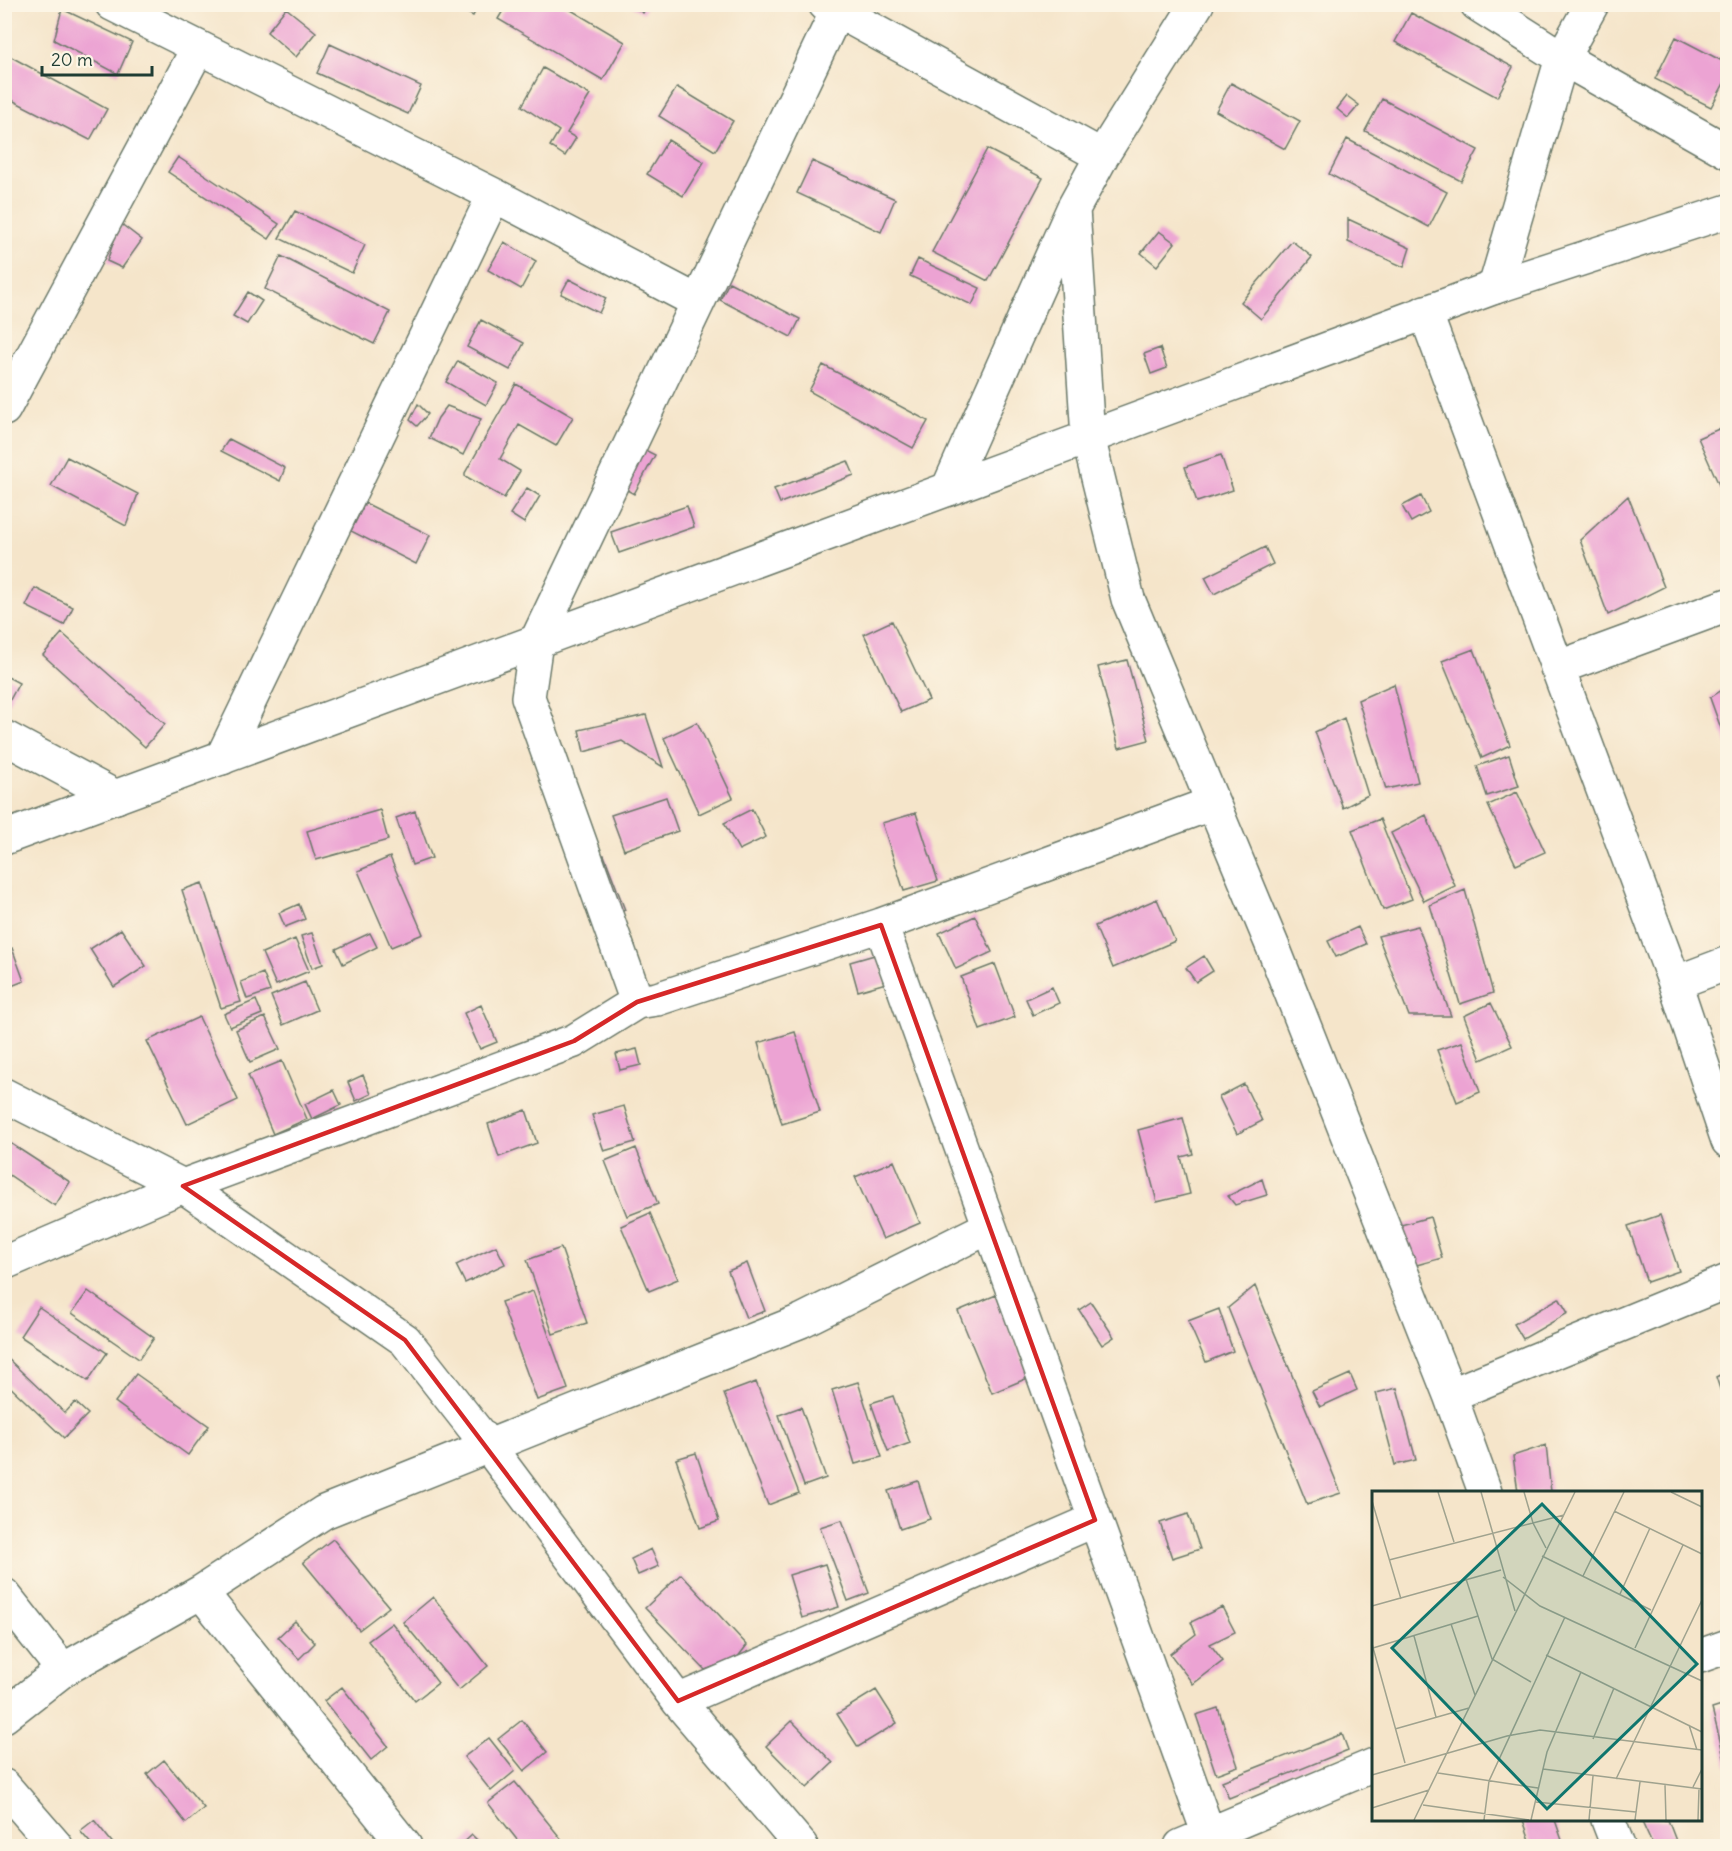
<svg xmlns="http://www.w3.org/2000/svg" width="1732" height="1851" viewBox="0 0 1732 1851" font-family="Delius,sans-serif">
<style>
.building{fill:#eca3d3}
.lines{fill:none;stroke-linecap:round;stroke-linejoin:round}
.street-casing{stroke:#6a7868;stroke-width:36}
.secondary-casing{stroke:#6a7868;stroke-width:36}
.street{stroke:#fff;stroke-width:33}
.secondary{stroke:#fff;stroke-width:33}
.marked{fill:none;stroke:#d62828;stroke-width:4.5;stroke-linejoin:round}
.inset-road{fill:none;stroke:#9fa28e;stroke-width:1.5}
.view{fill:#0f766e;fill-opacity:0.15;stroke:#0f766e;stroke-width:3}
.inset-edge{fill:none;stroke:#1f3d34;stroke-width:3}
</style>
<rect width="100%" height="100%" fill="#fcf5e5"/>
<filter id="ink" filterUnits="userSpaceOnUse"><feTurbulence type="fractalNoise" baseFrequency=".0167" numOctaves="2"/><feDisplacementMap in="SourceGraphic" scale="12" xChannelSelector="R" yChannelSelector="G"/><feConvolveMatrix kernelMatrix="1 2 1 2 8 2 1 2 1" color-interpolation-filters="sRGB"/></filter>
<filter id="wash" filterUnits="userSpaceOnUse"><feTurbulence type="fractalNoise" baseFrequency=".008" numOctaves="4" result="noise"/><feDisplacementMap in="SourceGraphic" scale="24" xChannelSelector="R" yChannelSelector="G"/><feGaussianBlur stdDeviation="1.35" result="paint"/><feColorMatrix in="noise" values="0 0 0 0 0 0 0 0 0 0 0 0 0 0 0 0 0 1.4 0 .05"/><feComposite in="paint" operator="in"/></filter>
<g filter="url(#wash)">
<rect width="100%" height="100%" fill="#f5e5ca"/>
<g id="blocks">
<path class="building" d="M 450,4 L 479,4 L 473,16 Z
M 507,4 L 561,4 L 625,42 L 603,80 L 498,19 Z
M 628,4 L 648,4 L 643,13 Z
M 286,8 L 316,32 L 296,57 L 267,32 Z
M 62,9 L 132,42 L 118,74 L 54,40 Z
M 1411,13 L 1513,67 L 1497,97 L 1395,42 Z
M 1676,37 L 1728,64 L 1728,76 L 1711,107 L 1655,79 Z
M 330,44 L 421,86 L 408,114 L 317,73 Z
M 4,53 L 107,109 L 90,140 L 4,96 Z
M 543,68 L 590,95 L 567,133 L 576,138 L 565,156 L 550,146 L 559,131 L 522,106 Z
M 1231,83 L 1300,121 L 1285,149 L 1216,111 Z
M 677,87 L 733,121 L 715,151 L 659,116 Z
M 1347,96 L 1359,105 L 1348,118 L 1337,109 Z
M 1382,99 L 1478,150 L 1461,181 L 1365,131 Z
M 1347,139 L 1447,192 L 1429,227 L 1329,174 Z
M 668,140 L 704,162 L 683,196 L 647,174 Z
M 987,149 L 1043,178 L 988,281 L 932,252 Z
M 178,157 L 279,224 L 269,239 L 168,172 Z
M 812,161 L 895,199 L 881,232 L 797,193 Z
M 295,211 L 365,245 L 352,273 L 279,238 Z
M 1348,219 L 1410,248 L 1404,267 L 1348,242 Z
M 120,223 L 142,240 L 122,268 L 107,261 Z
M 1159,231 L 1175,243 L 1157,266 L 1141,253 Z
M 1292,241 L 1312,257 L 1261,319 L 1241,302 Z
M 504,242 L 536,261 L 521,289 L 488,270 Z
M 281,256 L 390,312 L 374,344 L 265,289 Z
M 918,259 L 980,288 L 972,305 L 910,276 Z
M 569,279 L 606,298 L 599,313 L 561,294 Z
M 729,282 L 800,319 L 791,337 L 720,300 Z
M 248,292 L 262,301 L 247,324 L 233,316 Z
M 481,320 L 524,343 L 510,370 L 467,347 Z
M 1160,348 L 1167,368 L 1151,374 L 1144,354 Z
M 458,361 L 498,383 L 486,405 L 446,382 Z
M 823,365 L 928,421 L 913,448 L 809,391 Z
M 516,384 L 573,417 L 556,446 L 519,425 L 500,459 L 520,471 L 504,498 L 465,476 L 465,473 Z
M 418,404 L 428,414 L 417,426 L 410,420 Z
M 447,406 L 481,419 L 463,455 L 429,438 L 438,418 Z
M 1721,428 L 1728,443 L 1728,505 L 1698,438 Z
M 229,439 L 285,468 L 280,481 L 221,451 Z
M 639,447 L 655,455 L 634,494 L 618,485 Z
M 1221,455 L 1233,490 L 1197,502 L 1185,467 Z
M 67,457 L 138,494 L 126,526 L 51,486 Z
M 848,461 L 854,475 L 780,503 L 774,489 Z
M 527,488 L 540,496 L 524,523 L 510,514 Z
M 1421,496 L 1429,512 L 1411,522 L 1402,506 Z
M 1628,496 L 1664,587 L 1608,615 L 1580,540 Z
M 365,503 L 430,535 L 416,564 L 351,531 Z
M 687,506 L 694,527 L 619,553 L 611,532 Z
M 1265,547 L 1273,564 L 1214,594 L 1205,577 Z
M 35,588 L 73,607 L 64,625 L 26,606 Z
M 892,621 L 929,700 L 901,712 L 864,634 Z
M 62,633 L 165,724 L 145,747 L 43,655 Z
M 1474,649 L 1510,745 L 1482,758 L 1442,661 Z
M 1127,660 L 1149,740 L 1119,748 L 1098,667 Z
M 4,675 L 19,683 L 4,711 Z
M 1394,684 L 1418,782 L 1386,789 L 1358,700 Z
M 1728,686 L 1728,745 L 1727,745 L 1710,698 Z
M 646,715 L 663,767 L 622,741 L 584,752 L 579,730 Z
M 1344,718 L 1368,795 L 1343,808 L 1315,732 Z
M 697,722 L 733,798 L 699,814 L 664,738 Z
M 1509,755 L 1519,786 L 1487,796 L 1477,766 Z
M 1517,792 L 1545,852 L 1516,865 L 1488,805 Z
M 666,797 L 678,831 L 624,850 L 611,815 Z
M 752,809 L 766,837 L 739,850 L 724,823 Z
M 380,810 L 388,840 L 316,860 L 307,831 Z
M 415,811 L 432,858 L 412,865 L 396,818 Z
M 916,813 L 938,881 L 904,891 L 882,823 Z
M 1426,815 L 1455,886 L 1424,901 L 1391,833 Z
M 1380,819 L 1412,899 L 1383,910 L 1352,830 Z
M 604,855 L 625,910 L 611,916 L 590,860 Z
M 390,857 L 423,934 L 391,947 L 358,871 Z
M 202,883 L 241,1002 L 221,1008 L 182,890 Z
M 1465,890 L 1493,993 L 1460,1004 L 1430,905 Z
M 1157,899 L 1175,941 L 1113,968 L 1095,926 Z
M 299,904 L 305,919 L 285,927 L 279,913 Z
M 975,916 L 992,952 L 956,969 L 939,933 Z
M 1418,926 L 1451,1016 L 1409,1016 L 1378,936 Z
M 1358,927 L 1366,944 L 1336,957 L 1328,941 Z
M 121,929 L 146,966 L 114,987 L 90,949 Z
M 312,933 L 323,964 L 312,968 L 301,936 Z
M 370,933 L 377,947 L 343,964 L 336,949 Z
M 295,939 L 309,971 L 276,985 L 262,953 Z
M 12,948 L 24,981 L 4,989 L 4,951 Z
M 878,954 L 886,983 L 858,991 L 850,962 Z
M 1204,956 L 1213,971 L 1196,982 L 1186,968 Z
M 995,964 L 1015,1017 L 980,1030 L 961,977 Z
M 263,973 L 270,991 L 247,999 L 241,982 Z
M 305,982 L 317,1010 L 283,1025 L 271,996 Z
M 1052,987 L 1059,1003 L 1033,1015 L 1026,999 Z
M 256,1000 L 262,1014 L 230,1027 L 224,1014 Z
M 1491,1003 L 1512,1046 L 1481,1060 L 1464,1016 Z
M 481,1005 L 497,1042 L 480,1049 L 464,1013 Z
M 199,1017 L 238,1100 L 187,1124 L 147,1041 Z
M 265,1017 L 280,1049 L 250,1062 L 236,1030 Z
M 795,1032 L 820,1112 L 782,1124 L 758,1043 Z
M 1462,1042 L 1480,1092 L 1457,1102 L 1437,1050 Z
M 637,1049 L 641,1065 L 620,1070 L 616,1054 Z
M 282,1061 L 307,1119 L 273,1134 L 248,1075 Z
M 363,1075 L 371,1094 L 356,1101 L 348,1082 Z
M 1244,1084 L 1262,1121 L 1237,1134 L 1219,1097 Z
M 334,1090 L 341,1105 L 312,1119 L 305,1104 Z
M 624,1106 L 635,1142 L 604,1151 L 592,1115 Z
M 526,1110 L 537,1143 L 499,1157 L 488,1124 Z
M 1183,1118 L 1193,1154 L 1181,1157 L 1190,1194 L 1157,1202 L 1138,1130 Z
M 10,1143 L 70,1182 L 55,1206 L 5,1172 L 5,1152 Z
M 636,1148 L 658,1204 L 627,1216 L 605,1161 Z
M 894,1161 L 920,1223 L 883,1239 L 855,1177 Z
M 1262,1179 L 1267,1195 L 1235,1205 L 1228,1196 Z
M 650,1213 L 678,1279 L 649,1291 L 621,1226 Z
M 1660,1215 L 1679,1271 L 1647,1282 L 1628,1226 Z
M 1430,1217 L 1442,1258 L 1413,1266 L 1401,1225 Z
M 496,1246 L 505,1264 L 465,1283 L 456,1265 Z
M 561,1248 L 587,1323 L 553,1334 L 527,1260 Z
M 747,1263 L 765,1311 L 746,1318 L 728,1271 Z
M 1255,1286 L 1341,1493 L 1307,1504 L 1228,1308 Z
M 88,1291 L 154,1338 L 139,1359 L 72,1313 Z
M 533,1291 L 568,1389 L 537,1400 L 501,1302 Z
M 996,1295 L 1030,1377 L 992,1393 L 958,1311 Z
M 1559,1298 L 1568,1313 L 1523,1339 L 1514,1324 Z
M 1091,1302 L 1114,1337 L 1102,1345 L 1079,1310 Z
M 39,1307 L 107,1353 L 88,1381 L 20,1336 Z
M 1219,1309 L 1233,1351 L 1206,1362 L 1188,1321 Z
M 4,1355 L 65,1413 L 75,1402 L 88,1414 L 64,1438 L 4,1381 Z
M 1728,1371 L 1728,1410 L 1727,1410 L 1716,1377 Z
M 136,1374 L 209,1426 L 188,1455 L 115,1402 Z
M 1350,1374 L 1357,1390 L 1320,1407 L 1312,1391 Z
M 756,1382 L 799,1493 L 768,1505 L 724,1394 Z
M 858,1382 L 882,1457 L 855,1464 L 832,1390 Z
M 1397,1388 L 1416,1460 L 1395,1465 L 1376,1393 Z
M 893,1396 L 910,1443 L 888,1451 L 871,1403 Z
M 801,1407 L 826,1478 L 804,1486 L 779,1415 Z
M 1546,1445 L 1551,1492 L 1518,1492 L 1513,1456 Z
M 696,1453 L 719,1521 L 700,1528 L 676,1459 Z
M 918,1481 L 930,1519 L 900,1529 L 888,1491 Z
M 1188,1514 L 1200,1549 L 1172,1558 L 1160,1523 Z
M 842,1520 L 869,1593 L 848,1601 L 820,1527 Z
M 333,1539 L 389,1607 L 359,1630 L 303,1562 Z
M 651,1549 L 659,1566 L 638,1575 L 631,1559 Z
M 825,1564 L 839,1607 L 802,1618 L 789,1575 Z
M 681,1574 L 747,1645 L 737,1658 L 705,1670 L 645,1608 Z
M 433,1597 L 488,1666 L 459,1690 L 403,1622 Z
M 1222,1607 L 1235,1632 L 1210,1644 L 1223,1661 L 1193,1684 L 1170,1654 L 1196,1634 L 1191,1622 Z
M 295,1621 L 315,1643 L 299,1659 L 278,1637 Z
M 392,1623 L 438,1683 L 415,1701 L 368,1641 Z
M 342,1687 L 388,1746 L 371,1760 L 324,1701 Z
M 876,1690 L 897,1723 L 858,1747 L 837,1714 Z
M 1728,1704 L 1728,1768 L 1727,1768 L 1712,1709 Z
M 1218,1708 L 1238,1766 L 1216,1774 L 1196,1715 Z
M 522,1720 L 547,1752 L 524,1771 L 498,1739 Z
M 792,1721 L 833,1763 L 807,1788 L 766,1746 Z
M 1342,1734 L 1348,1750 L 1229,1798 L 1222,1781 Z
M 489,1738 L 515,1771 L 491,1791 L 464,1757 Z
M 164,1760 L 204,1808 L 186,1823 L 147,1774 Z
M 515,1782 L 567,1846 L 522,1846 L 488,1803 Z
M 94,1820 L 115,1846 L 93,1846 L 80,1831 Z
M 1523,1820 L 1555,1820 L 1564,1846 L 1532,1846 Z
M 1641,1820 L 1668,1820 L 1678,1846 L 1653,1846 Z
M 472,1835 L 483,1846 L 460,1846 Z"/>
</g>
</g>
<g filter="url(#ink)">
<use href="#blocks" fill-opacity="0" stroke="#6a7868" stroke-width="1.5"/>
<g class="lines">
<g class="street-casing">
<path id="street" d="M 112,4 L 494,195 L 698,302
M 825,4 L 1102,156
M 1477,4 L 1562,58 L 1728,152
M 1073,209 L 1088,437 L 1128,599 L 1275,952 L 1450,1395 L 1485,1492
M 1495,287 L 1562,58 L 1592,4
M 1425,312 L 1675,983 L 1728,1141
M 4,409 L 198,48
M 948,489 L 1073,209 L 1102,156 L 1197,4
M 1557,668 L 1728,605
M 4,737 L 116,797
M 222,758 L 494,195
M 881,925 L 1213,1846
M 1675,983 L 1728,963
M 637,1002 L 528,697 L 536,642 L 837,11
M 4,1095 L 183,1186 L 405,1340 L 489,1447 L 678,1701 L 801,1846
M 4,1263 L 183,1186 L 574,1041 L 637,1002 L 657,999 L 881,925 L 1213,803
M 1450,1395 L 1728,1281
M 201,1592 L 405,1846
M 4,1595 L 63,1670
M 1700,1656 L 1728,1646
M 678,1701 L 1095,1520
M 4,1716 L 63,1670 L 201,1592 L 324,1512 L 801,1321 L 989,1227
M 4,1786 L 56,1846
M 1608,1820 L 1618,1846
M 1181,1846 L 1374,1765"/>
</g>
<g class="secondary-casing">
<path id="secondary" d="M 4,838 L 1495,287 L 1728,211"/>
</g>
<use href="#street" class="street"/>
<use href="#secondary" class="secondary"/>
</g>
</g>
<path class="marked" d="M 881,925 L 1095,1520 L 678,1701 L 405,1340 L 183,1186 L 574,1041 L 637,1002 Z"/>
<g transform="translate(1372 1491)">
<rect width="330" height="330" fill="#f5e5ca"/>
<path class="inset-road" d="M 66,1 L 82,51M 109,1 L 143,120M 152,1 L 161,32 L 174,57M 299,1 L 330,16M 0,10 L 29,108M 242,20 L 330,63M 170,65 L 279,119M 17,69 L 192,24M 211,85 L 252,1M 131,86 L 168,115 L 330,190M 94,88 L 120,168 L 159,191M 248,103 L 278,37M 0,115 L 129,79M 79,133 L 103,204M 42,145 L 64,226M 0,153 L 33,272M 1,157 L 106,125M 263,157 L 311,54M 174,164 L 330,241M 317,234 L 325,259M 23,238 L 97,217M 221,248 L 242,197M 171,278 L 330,298M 66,282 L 166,297M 0,284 L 135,245 L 168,239 L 330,259M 244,288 L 330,109M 293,294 L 294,329M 321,296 L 330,278M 164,311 L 264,321M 51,314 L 157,329M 0,317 L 57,299M 42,329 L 203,1M 112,329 L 117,290 L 193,126M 159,329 L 175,261 L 209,181M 217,329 L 221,285M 263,329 L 268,291M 326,329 L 327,297"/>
<path class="view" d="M 170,13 L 325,173 L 175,318 L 20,157 Z"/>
<rect width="330" height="330" class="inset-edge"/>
</g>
<rect width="1732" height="1851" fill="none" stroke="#fcf5e5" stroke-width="24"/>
<path d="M42 66v9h110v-9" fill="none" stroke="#1f3d34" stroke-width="3"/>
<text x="51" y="66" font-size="18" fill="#1f3d34" stroke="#fcf5e5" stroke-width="4.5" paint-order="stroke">20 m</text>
</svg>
